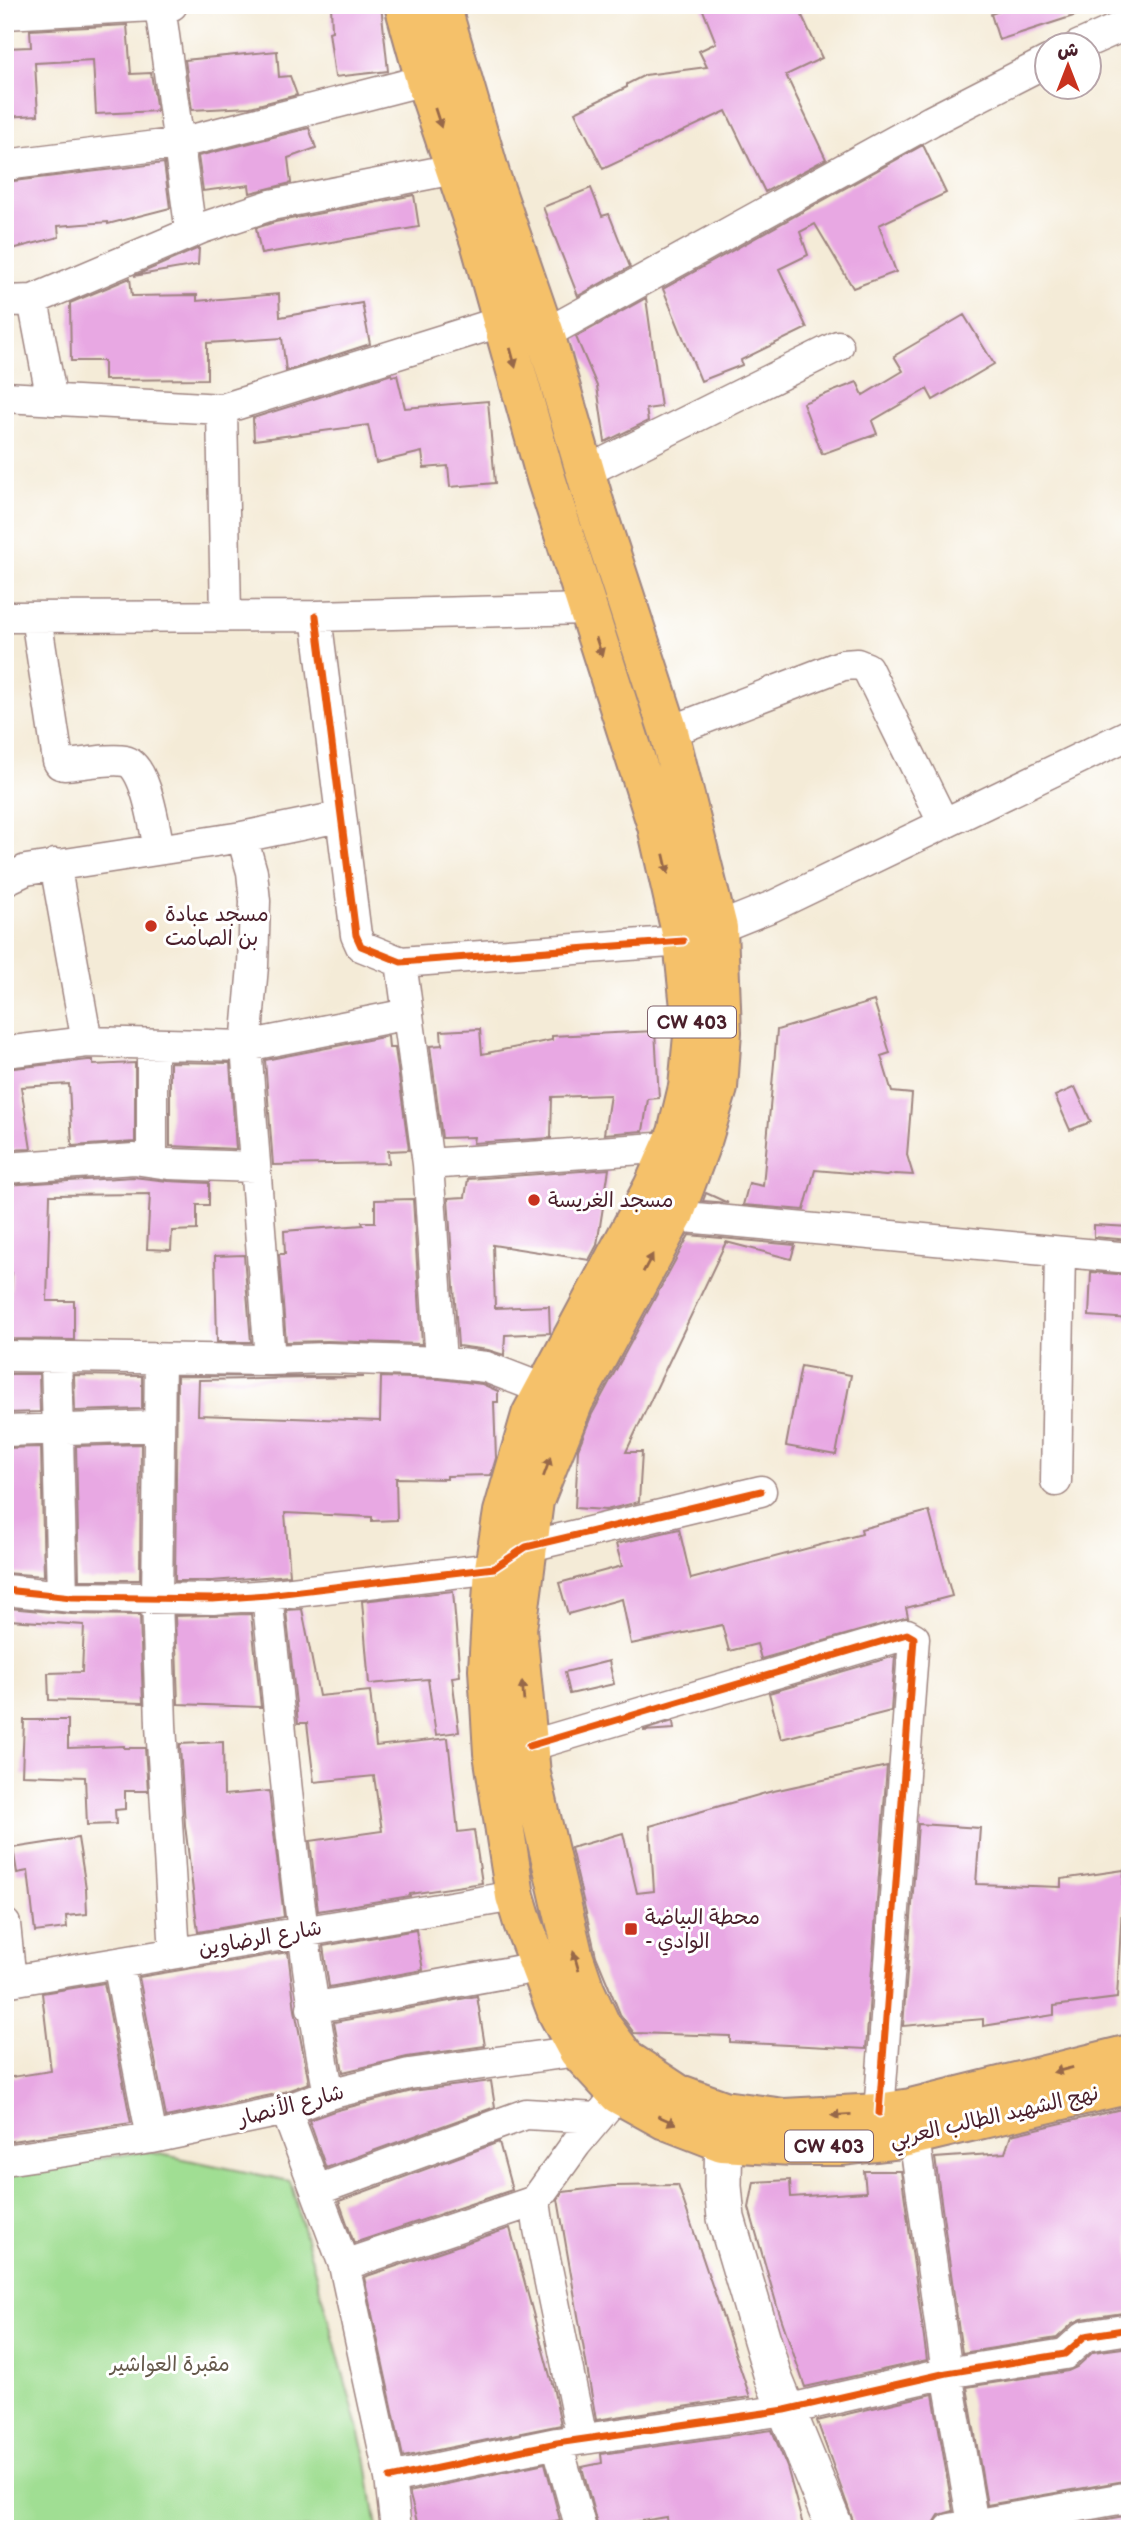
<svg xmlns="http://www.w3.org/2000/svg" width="1135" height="2534" viewBox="0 0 1135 2534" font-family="'Balsamiq Sans','Playpen Sans Arabic',sans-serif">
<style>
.green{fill:#a0de93;stroke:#757e5f;stroke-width:2}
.building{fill:#e8a8e3}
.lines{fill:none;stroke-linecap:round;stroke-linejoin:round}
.minor-casing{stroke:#9f8581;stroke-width:33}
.tertiary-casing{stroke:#9f8581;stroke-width:40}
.primary-casing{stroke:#9f8581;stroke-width:42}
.minor{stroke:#fff;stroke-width:30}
.tertiary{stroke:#fff;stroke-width:37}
.primary{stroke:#f5c16b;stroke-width:38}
.cycleway-casing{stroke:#fff;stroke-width:11}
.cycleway{stroke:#e8590c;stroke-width:7}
.oneway{fill:#976848}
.poi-dot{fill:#c8321e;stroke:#fff;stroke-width:2.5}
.labels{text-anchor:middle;stroke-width:6;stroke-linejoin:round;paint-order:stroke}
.shield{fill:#fff;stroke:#80626b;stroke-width:2}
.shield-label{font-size:19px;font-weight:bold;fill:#4a1f2b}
.poi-label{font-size:21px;fill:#4a1f2b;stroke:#fff;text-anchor:start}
.street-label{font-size:21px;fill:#4a1f2b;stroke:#fff}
.park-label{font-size:21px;fill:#64584a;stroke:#fff}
</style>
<rect width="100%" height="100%" fill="#fff"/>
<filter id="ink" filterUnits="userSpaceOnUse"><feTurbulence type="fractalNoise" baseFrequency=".0143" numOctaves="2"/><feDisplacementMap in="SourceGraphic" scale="14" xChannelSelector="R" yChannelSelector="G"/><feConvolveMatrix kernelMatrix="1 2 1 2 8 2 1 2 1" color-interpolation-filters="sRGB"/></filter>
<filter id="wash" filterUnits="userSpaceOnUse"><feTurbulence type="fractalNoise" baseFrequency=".00686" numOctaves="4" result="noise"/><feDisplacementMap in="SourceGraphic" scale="28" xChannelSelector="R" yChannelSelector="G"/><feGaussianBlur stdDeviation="1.57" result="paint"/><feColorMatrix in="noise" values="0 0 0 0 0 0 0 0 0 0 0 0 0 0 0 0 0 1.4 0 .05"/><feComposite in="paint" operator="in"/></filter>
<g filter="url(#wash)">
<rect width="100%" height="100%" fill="#f4ebd7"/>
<path class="green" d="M 145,2151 L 290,2181 L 366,2456 L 377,2529 L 5,2529 L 5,2175 Z"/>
<g id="blocks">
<path class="building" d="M 331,5 L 381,5 L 388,71 L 335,77 L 329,32 L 332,31 Z
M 701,5 L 797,5 L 822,58 L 786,75 L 826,159 L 765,192 L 726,111 L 603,169 L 575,112 L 627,87 L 627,84 L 645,75 L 707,67 L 699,51 L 716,43 Z
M 1015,5 L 1091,5 L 1092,10 L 999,40 L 991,14 Z
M 127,25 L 131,74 L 151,73 L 157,111 L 96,114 L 93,60 L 35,63 L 38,115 L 5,117 L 5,48 L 31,47 L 30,30 Z
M 277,51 L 279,77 L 290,76 L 297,95 L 250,107 L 192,110 L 185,60 Z
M 309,128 L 316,148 L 288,158 L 291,183 L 250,193 L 249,185 L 203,191 L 198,156 Z
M 923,145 L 946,193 L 879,225 L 896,272 L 853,288 L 815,224 L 800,232 L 808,255 L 779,269 L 807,328 L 741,360 L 742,365 L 701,381 L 663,289 Z
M 164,163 L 170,208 L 108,224 L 108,222 L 58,226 L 59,237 L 12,249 L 5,202 L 5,182 Z
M 591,188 L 602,216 L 609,214 L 630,267 L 578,296 L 543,207 Z
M 414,195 L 419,227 L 261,254 L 256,228 L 275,222 Z
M 199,248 L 198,265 L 134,276 Z
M 130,278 L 132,296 L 197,295 L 197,301 L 279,294 L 280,317 L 362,303 L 370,344 L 286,371 L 282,338 L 207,343 L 207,379 L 104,380 L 104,361 L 71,361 L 70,303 Z
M 646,298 L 661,407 L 646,409 L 648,421 L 605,442 L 597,386 L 576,337 Z
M 964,315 L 994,364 L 933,400 L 927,389 L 872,421 L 877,434 L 822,454 L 803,403 L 857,382 L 863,395 L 903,371 L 894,356 Z
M 392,374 L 392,376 L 397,375 L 405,408 L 488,401 L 495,483 L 450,487 L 448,466 L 424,468 L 422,452 L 376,463 L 368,425 L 254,440 L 253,418 Z
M 874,1001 L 890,1053 L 881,1056 L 892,1092 L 912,1094 L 907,1155 L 913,1175 L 895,1174 L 886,1176 L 815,1170 L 804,1210 L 743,1205 L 749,1183 L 763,1186 L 777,1030 Z
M 480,1029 L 482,1054 L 552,1040 L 552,1036 L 655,1031 L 659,1098 L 648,1099 L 643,1131 L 604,1134 L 610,1095 L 552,1097 L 551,1138 L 473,1143 L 474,1137 L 442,1138 L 430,1046 L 442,1045 L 441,1031 Z
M 388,1036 L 389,1048 L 395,1048 L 409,1150 L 388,1151 L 389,1163 L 273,1165 L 265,1060 Z
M 88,1060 L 93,1060 L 93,1065 L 135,1063 L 135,1142 L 72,1146 L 69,1084 L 21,1087 L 31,1149 L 5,1150 L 5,1069 Z
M 170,1062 L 230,1063 L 236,1149 L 170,1146 Z
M 1075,1087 L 1091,1122 L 1070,1130 L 1055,1096 Z
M 609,1169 L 597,1245 L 589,1260 L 493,1245 L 495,1308 L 549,1306 L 550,1333 L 505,1335 L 504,1355 L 488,1350 L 458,1346 L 448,1198 L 465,1197 L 468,1179 Z
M 133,1177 L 168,1181 L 209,1183 L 209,1205 L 197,1205 L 197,1230 L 172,1231 L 171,1250 L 147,1249 L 150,1194 L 50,1195 L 47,1301 L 74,1301 L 74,1340 L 8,1339 L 12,1273 L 5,1273 L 8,1189 L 5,1189 L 5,1185 Z
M 706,1193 L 728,1203 L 703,1201 Z
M 413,1199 L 422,1344 L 328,1341 L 286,1342 L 279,1254 L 285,1254 L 284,1231 L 363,1225 L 362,1222 L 375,1222 L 375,1200 Z
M 1094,1225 L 1130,1227 L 1130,1240 L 1094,1237 Z
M 689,1235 L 795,1245 L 791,1259 L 726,1242 L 626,1452 L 642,1452 L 639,1502 L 606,1510 L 575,1508 L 578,1449 L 592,1414 Z
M 244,1255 L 251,1342 L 217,1342 L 215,1256 Z
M 1091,1272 L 1130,1275 L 1130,1319 L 1089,1316 Z
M 801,1366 L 851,1375 L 836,1455 L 786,1446 Z
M 5,1374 L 39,1374 L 40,1412 L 5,1413 Z
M 74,1375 L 142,1376 L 142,1409 L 75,1411 Z
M 177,1376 L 364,1377 L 199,1380 L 198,1415 L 380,1421 L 381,1377 L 440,1379 L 482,1384 L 498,1391 L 498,1402 L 494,1402 L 496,1458 L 491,1475 L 447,1476 L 447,1479 L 396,1478 L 397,1520 L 372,1521 L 372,1517 L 285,1513 L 290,1575 L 212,1581 L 175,1581 Z
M 141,1444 L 140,1580 L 79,1580 L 76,1446 Z
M 41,1447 L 44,1576 L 5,1573 L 5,1448 Z
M 929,1511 L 952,1596 L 906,1608 L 908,1617 L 761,1659 L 757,1644 L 729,1651 L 722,1625 L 631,1644 L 622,1599 L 568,1614 L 559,1583 L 622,1566 L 616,1544 L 679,1529 L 691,1579 L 862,1534 L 861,1529 Z
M 453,1591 L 460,1676 L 452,1677 L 459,1732 L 436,1735 L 428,1679 L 369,1684 L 362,1601 Z
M 9,1608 L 72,1614 L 140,1615 L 143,1703 L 49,1700 L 48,1673 L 82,1672 L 84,1625 L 9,1620 Z
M 302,1609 L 319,1696 L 370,1691 L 376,1746 L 448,1738 L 458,1832 L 474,1830 L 482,1883 L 410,1894 L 410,1896 L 318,1911 L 310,1841 L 382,1831 L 374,1776 L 314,1782 L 307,1723 L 298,1723 L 286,1610 Z
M 251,1614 L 261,1707 L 178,1704 L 175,1616 Z
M 895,1656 L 891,1711 L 781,1739 L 769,1693 Z
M 609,1661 L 614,1684 L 570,1694 L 565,1672 Z
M 24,1720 L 68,1720 L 68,1748 L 124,1746 L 124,1748 L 145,1748 L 148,1791 L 125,1791 L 125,1809 L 115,1810 L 116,1824 L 87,1825 L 85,1777 L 22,1775 Z
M 673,1721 L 674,1729 L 644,1731 L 644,1730 Z
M 223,1742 L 224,1795 L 269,1791 L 284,1917 L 198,1932 L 185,1825 L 180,1747 L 180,1744 Z
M 887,1766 L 866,2049 L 730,2042 L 730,2036 L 634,2033 L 620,2014 L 596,1956 L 571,1848 L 623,1833 L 637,1893 L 654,1891 L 650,1826 L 769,1792 Z
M 918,1824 L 980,1828 L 976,1884 L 1061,1887 L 1061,1879 L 1124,1870 L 1117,1998 L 1054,2006 L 1054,2015 L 983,2026 L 983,2019 L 903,2026 Z
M 78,1838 L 86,1888 L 87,1914 L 66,1916 L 67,1928 L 35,1932 L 28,1871 L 17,1873 L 13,1848 Z
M 416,1930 L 423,1970 L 329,1987 L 323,1946 Z
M 288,1952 L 295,2010 L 309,2083 L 281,2093 L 166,2117 L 139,1977 Z
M 104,1983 L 131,2123 L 5,2142 L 5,2078 L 51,2071 L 42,1993 Z
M 477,1996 L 485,2046 L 407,2057 L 343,2072 L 334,2022 Z
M 491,2081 L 495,2107 L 326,2168 L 309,2120 L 334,2111 L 412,2091 Z
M 1130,2107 L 1130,2312 L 1082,2319 L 1073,2323 L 1057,2338 L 962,2353 L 935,2158 L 1005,2153 L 1011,2135 Z
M 499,2142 L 512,2190 L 354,2243 L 339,2201 Z
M 864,2171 L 901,2171 L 927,2360 L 805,2387 L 777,2306 L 749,2208 L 754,2182 L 790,2180 L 791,2197 L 866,2192 Z
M 678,2185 L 750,2397 L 596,2420 L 558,2199 L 563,2192 L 613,2186 Z
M 510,2228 L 553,2387 L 561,2425 L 403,2457 L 364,2277 Z
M 1130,2347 L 1130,2480 L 987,2505 L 967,2387 L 1068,2371 L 1077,2367 L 1093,2352 Z
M 933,2394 L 953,2511 L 939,2515 L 933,2525 L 912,2529 L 856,2529 L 817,2421 Z
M 772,2430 L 787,2467 L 804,2529 L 668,2529 L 667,2517 L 598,2528 L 582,2467 L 602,2463 L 601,2454 Z
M 545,2463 L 560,2520 L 514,2529 L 419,2529 L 409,2492 Z
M 1130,2515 L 1130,2529 L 1051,2529 Z"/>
</g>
</g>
<g filter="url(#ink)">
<use href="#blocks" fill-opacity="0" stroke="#9f8581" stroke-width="2"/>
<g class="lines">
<g class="minor-casing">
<path id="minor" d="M 160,6 L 191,233
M 5,14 L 172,5
M 1078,46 L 1130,23
M 5,165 L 180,143 L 425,80
M 33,300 L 52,400
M 5,301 L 33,300 L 202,228 L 271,205 L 454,169
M 545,334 L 931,121 L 1048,61
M 5,397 L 222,409 L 503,321
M 222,409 L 226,616
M 585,472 L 838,346
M 316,616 L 356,935 L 361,946 L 401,962 L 683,941
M 5,617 L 316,616 L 586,609
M 36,617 L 58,761 L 60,764 L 64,765 C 80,764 111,758 125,761 C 146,764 155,830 159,849
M 669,732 L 843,665 L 857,664 L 867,668 L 944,824
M 242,837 L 252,872 L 255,901 L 253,966 L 246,1046 L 270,1360
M 55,864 L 87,1042
M 5,880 L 26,870 L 242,837 L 339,817
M 718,928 L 773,906 L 1130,734
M 401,962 L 428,1164 L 441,1362
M 5,1052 L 87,1042 L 246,1046 L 408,1014
M 152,1161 L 152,1044
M 428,1164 L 671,1147
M 5,1168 L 134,1159 L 169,1164 L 255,1167
M 674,1216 L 1130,1258
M 5,1356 L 270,1360 L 327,1358 L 441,1362 L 486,1367 L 543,1389
M 56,1357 L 62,1596
M 160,1359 L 157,1599 L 161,1725 L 175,1953
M 5,1431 L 159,1426
M 1056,1481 L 1060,1252
M 5,1590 L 72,1597 L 213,1599 L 267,1595 L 494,1568 L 526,1547 L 761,1491
M 267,1595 C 285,1762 297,1930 329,2094
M 529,1746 L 907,1634 L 914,1638 L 879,2113
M 5,1924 L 11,1981
M 118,1963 L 152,2138
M 5,1982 L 515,1896
M 312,2008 L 538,1967
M 286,2110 L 344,2265 L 390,2478 L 396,2529
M 914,2137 L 947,2373 L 973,2524
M 5,2160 L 152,2138 L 286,2110 L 329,2094 L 409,2074 L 578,2051
M 317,2190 L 526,2114 L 597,2118
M 344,2265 L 535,2201
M 582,2439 L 539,2229 L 535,2201 L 576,2144 L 618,2094
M 557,2443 L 581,2529
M 390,2478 L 557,2443 L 785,2410 L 947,2373 L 1065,2354 L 1085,2336 L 1130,2329
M 950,2529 L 1130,2497"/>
</g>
<g class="tertiary-casing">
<path id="tertiary" d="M 724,2112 L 723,2186 L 726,2218 L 773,2377 L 835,2529"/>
</g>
<g class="primary-casing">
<path id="primary" d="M 404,5 L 425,80 L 480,242 L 546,478 L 657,826 L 683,941 L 693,1036 L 688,1087 L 677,1133 L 653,1187 L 531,1415 L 503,1512 L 494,1568 L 488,1669 L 493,1753 L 515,1896 L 523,1923 L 557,2012 L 578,2051 L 618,2094 L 665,2120 L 722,2142 L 792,2146 L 843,2146 L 894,2140 L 1130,2084
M 441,5 L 491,177 L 545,334 L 595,505 L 669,732 L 718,928 L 722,1032 L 718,1088 L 703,1138 L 674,1216 L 574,1401 L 534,1501 L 517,1629 L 531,1774 L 574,1958 L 585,1990 L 601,2025 L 627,2060 L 677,2093 L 724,2110 L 784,2118 L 879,2113 L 911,2108 L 1130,2054"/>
</g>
<use href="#minor" class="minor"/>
<use href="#tertiary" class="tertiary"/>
<use href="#primary" class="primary"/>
<g class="cycleway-casing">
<path id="cycleway" d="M 316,616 L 356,935 L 361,946 L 401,962 L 683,941
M 5,1590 L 72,1597 L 213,1599 L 267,1595 L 494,1568 L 526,1547 L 761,1491
M 529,1746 L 907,1634 L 914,1638 L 879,2113
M 390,2478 L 557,2443 L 785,2410 L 947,2373 L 1065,2354 L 1085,2336 L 1130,2329"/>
</g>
<use href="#cycleway" class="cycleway"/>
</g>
<defs><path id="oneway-solid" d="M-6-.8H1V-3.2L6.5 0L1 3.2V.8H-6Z" transform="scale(1.75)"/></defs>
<g class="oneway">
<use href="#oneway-solid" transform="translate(438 118) rotate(72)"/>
<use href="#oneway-solid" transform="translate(513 358) rotate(75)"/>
<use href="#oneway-solid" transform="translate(599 647) rotate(72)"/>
<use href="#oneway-solid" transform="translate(666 864) rotate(77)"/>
<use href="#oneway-solid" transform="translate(648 1263) rotate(-62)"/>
<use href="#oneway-solid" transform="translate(547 1467) rotate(-70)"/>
<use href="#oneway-solid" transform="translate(523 1691) rotate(-95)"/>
<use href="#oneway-solid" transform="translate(576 1961) rotate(-106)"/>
<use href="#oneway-solid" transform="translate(1063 2070) rotate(166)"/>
<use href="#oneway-solid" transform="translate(841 2115) rotate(177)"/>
<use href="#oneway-solid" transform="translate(667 2120) rotate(24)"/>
</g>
</g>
<g class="poi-dot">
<circle cx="151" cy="926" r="7"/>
<circle cx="534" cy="1200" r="7"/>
<rect x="624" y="1922" width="14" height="14" rx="3.5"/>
</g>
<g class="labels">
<g class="shield">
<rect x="648" y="1006.5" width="88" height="31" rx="5"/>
<rect x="785" y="2130.5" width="88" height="31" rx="5"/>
</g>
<g class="shield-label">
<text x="692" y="1029">CW 403</text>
<text x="829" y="2153">CW 403</text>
</g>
<g class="poi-label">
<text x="165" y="921">مسجد عبادة<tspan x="165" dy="24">بن الصامت</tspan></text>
<text x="548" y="1207">مسجد الغريسة</text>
<text x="645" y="1924">محطة البياضة<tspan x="645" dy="24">- الوادي</tspan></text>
</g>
<g class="street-label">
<text transform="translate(260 1938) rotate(-10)" y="7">شارع الرضاوين</text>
<text transform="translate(291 2105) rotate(-15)" y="7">شارع الأنصار</text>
<text transform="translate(994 2116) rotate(-13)" y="7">نهج الشهيد الطالب العربي</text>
</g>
<g class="park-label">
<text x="170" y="2371">مقبرة العواشير</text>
</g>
</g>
<rect width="1135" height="2534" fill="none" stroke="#fff" stroke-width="28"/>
<g transform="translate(1068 66)"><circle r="33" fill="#ffffff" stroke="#b7a5aa" stroke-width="2"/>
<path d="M0-5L12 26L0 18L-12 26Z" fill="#c8321e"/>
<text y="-10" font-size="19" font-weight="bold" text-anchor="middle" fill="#4a1f2b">ش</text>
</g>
</svg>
